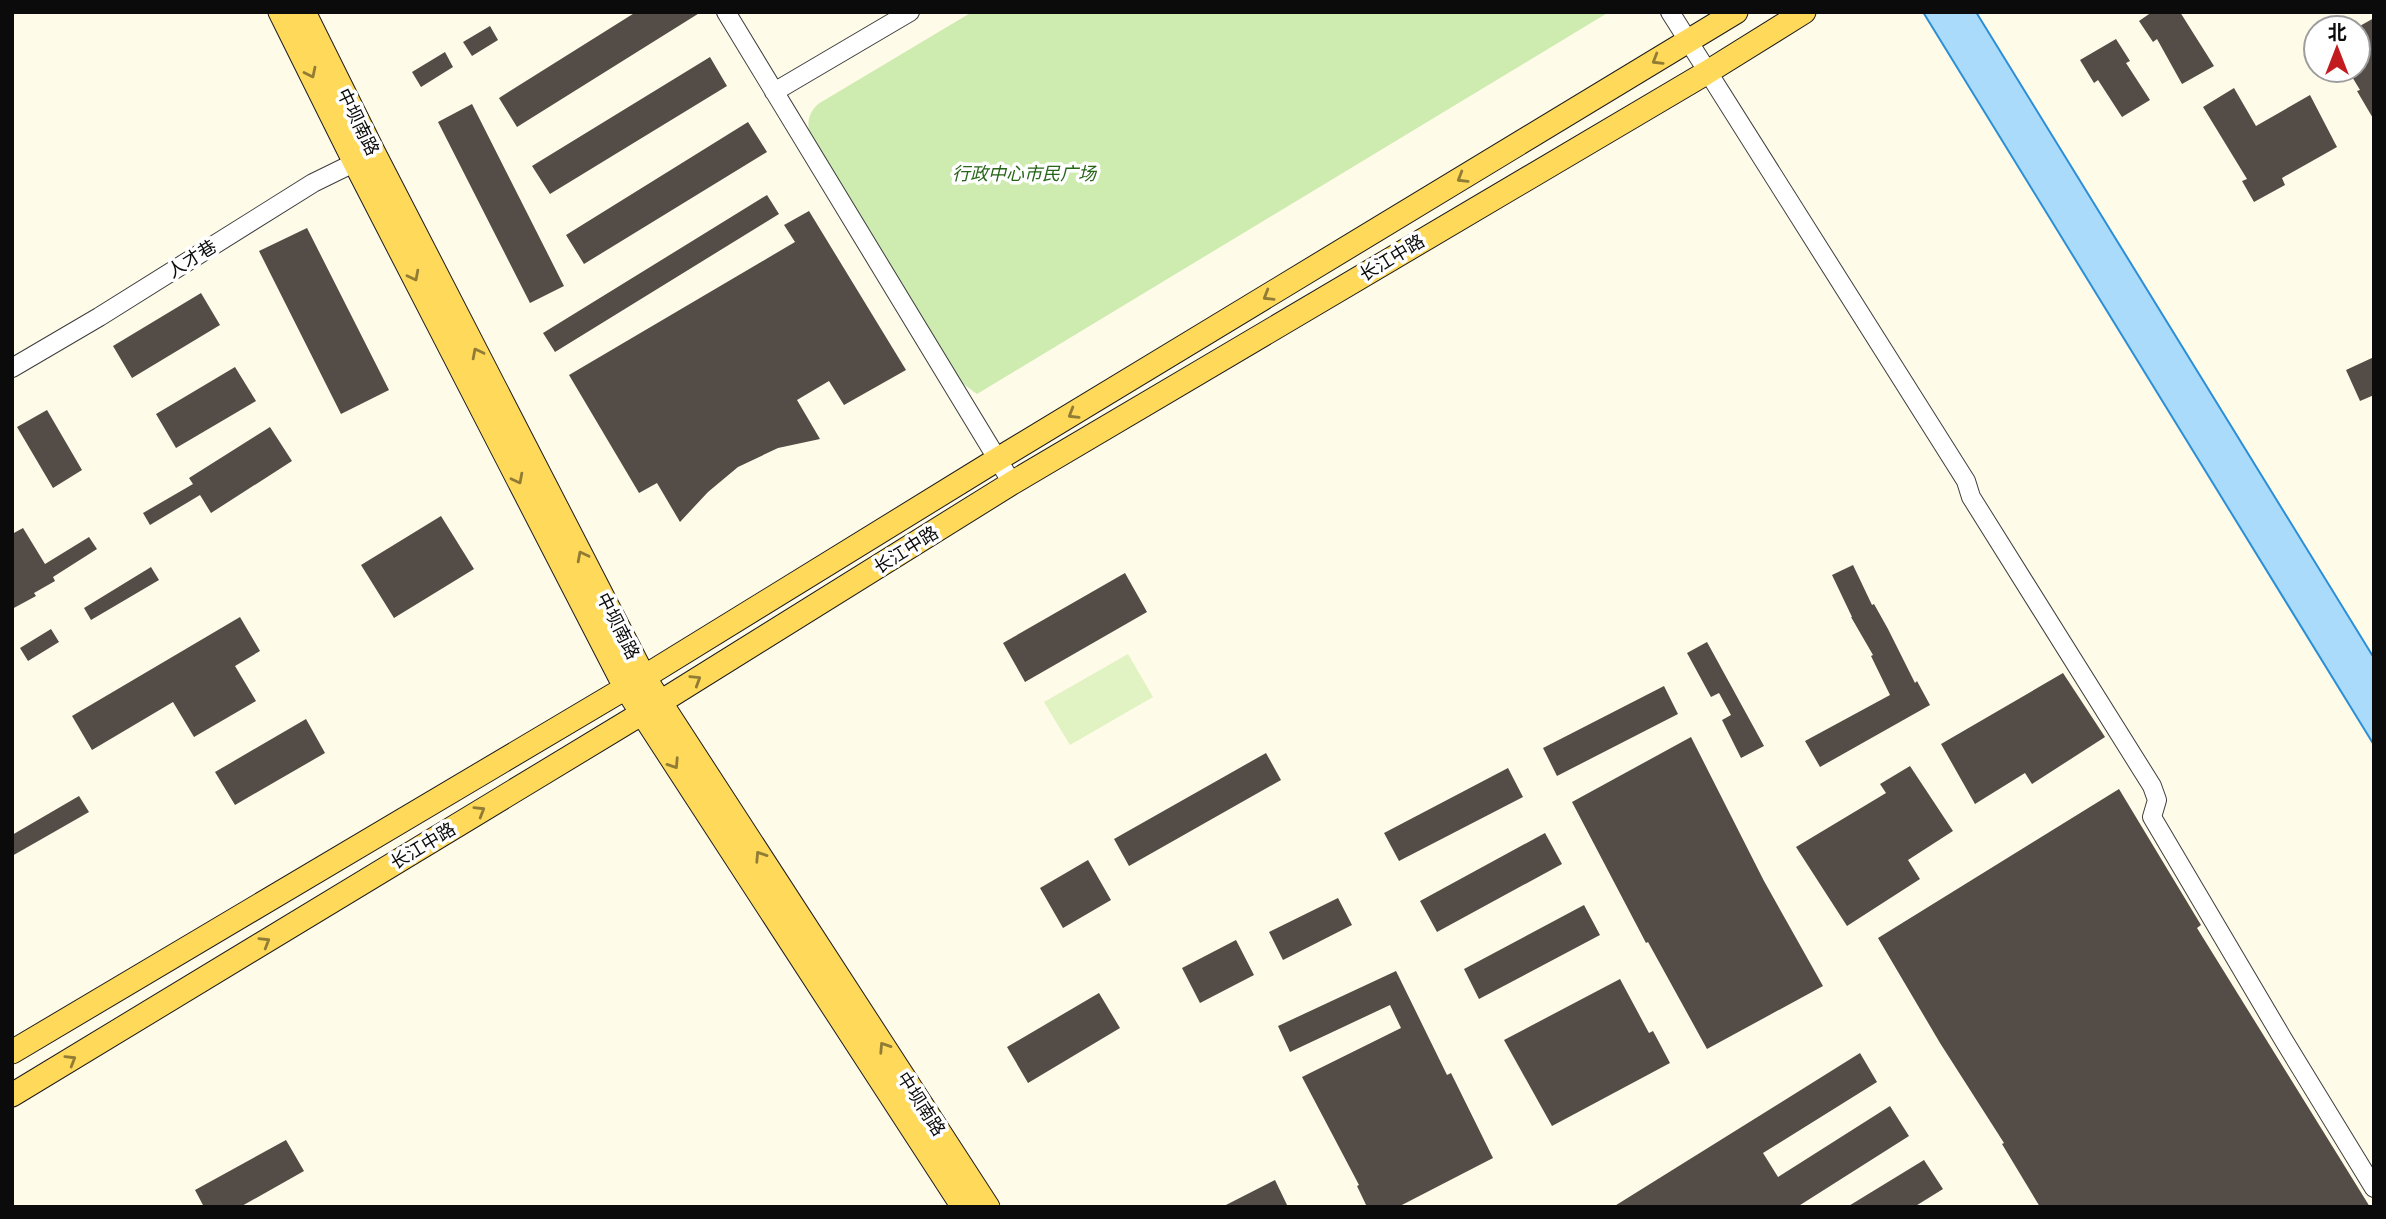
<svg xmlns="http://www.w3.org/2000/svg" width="2386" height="1219" viewBox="0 0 2386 1219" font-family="'Source Serif 4','Noto Sans SC',serif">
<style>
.green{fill:#ceebb0}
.pitch{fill:#e1f2c3}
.water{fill:#aadbfa;stroke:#2c8fd5;stroke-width:2}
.building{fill:#544c47}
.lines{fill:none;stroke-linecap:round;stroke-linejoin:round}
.minor-casing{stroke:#3e3e3e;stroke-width:20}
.major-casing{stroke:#1c1c1c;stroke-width:25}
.minor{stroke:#fff;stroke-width:18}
.major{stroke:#ffd959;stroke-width:23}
.oneway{stroke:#917c36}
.labels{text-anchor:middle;stroke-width:7;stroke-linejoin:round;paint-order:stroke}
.street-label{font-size:18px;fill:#0b0b0b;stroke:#fff}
.park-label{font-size:18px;font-style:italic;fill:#276518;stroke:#fff}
</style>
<rect width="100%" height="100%" fill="#fffbe9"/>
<path class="green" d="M 972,12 L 1609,12 L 977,394 L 962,383 L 809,131 C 807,119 810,112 818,104 Z"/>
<path class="pitch" d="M 1128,654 L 1153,697 L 1070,745 L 1044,702 Z"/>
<path class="water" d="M 1923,12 L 1976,12 L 2374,658 L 2374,745 Z"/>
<path class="building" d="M 636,12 L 701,12 L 517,127 L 499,98 Z
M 2152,12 L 2180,12 L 2214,66 L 2182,84 L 2157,39 L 2153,42 L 2139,21 Z
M 2374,18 L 2374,120 L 2357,91 L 2360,90 L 2348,70 L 2358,70 L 2358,27 Z
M 490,26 L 498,40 L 472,56 L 463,42 Z
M 2116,39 L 2130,61 L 2126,63 L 2150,100 L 2122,117 L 2098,80 L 2094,83 L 2080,60 Z
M 445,52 L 453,67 L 421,87 L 412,72 Z
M 710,57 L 727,86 L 550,194 L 532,166 Z
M 2234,88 L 2256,126 L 2310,95 L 2337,147 L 2282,178 L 2285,185 L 2254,202 L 2242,181 L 2247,179 L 2203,107 Z
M 472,104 L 564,286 L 530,303 L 438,122 Z
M 748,122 L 767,152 L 584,264 L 566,235 Z
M 767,195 L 779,214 L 555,352 L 543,333 Z
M 809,211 L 906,370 L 844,405 L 829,381 L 797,400 L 820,439 L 778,448 L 738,467 L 708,492 L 680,522 L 657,483 L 639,493 L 569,375 L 795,242 L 784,225 Z
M 307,228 L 389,390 L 341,414 L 259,251 Z
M 201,293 L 220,325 L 132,378 L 113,346 Z
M 2374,357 L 2374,395 L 2360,401 L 2346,370 Z
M 235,367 L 256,401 L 176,448 L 156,414 Z
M 47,410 L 82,470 L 53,488 L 17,427 Z
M 270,427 L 292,461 L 211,513 L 200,495 L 150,525 L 143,513 L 193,484 L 189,478 Z
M 441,516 L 474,569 L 394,618 L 361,565 Z
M 23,528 L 45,564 L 89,537 L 97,549 L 53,577 L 55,581 L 34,593 L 36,596 L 12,609 L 12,534 Z
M 1853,565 L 1872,605 L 1874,604 L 1888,629 L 1915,683 L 1917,681 L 1930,705 L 1820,767 L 1805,741 L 1890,695 L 1871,656 L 1873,655 L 1851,617 L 1852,617 L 1832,575 Z
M 151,567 L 159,580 L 91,620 L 84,608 Z
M 1125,573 L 1147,612 L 1025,682 L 1003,643 Z
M 240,617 L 260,651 L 235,666 L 256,701 L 194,737 L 173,702 L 92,750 L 72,716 Z
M 51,629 L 59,642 L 28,661 L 20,648 Z
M 1707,642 L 1764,746 L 1741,758 L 1722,720 L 1731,715 L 1719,693 L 1711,697 L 1687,653 Z
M 2063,673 L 2105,737 L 2032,784 L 2025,773 L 1975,804 L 1941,744 Z
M 1664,686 L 1678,714 L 1557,776 L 1543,748 Z
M 306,719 L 325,753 L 235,805 L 215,772 Z
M 1691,737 L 1764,881 L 1823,986 L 1707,1049 L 1648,942 L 1646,943 L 1572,802 Z
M 1266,753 L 1281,780 L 1129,866 L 1114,839 Z
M 1910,766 L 1953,831 L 1908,860 L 1920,879 L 1847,926 L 1796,847 L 1886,793 L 1880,784 Z
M 1508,768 L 1523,797 L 1399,861 L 1384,833 Z
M 2119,789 L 2201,925 L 2197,928 L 2370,1207 L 2040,1207 L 2002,1144 L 2004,1143 L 1940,1043 L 1878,938 Z
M 79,796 L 89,812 L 12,856 L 12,835 Z
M 1545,833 L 1562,864 L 1437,932 L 1420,901 Z
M 1088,860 L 1111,900 L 1063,928 L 1040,888 Z
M 1338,898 L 1352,925 L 1283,960 L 1269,932 Z
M 1584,905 L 1600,935 L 1479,999 L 1464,969 Z
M 1236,940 L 1254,975 L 1200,1003 L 1182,968 Z
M 1396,971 L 1447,1075 L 1451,1073 L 1493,1158 L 1398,1207 L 1367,1207 L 1357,1186 L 1359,1185 L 1302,1077 L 1401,1028 L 1390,1005 L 1290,1052 L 1278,1026 Z
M 1620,979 L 1649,1033 L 1653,1031 L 1670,1063 L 1552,1126 L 1504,1040 Z
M 1099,993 L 1120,1028 L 1028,1083 L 1007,1047 Z
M 1860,1053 L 1877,1082 L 1763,1153 L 1778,1177 L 1890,1106 L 1909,1136 L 1797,1207 L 1613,1207 Z
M 286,1140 L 304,1171 L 240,1207 L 204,1207 L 195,1190 Z
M 1924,1160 L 1943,1189 L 1914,1207 L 1847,1207 Z
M 1275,1180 L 1288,1207 L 1222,1207 Z"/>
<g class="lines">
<g class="minor-casing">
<path id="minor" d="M 726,12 L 1012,483
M 1670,12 L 1966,481 L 1971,497 L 2152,786 L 2157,800 L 2152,817 L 2283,1039 L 2374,1188
M 774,92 L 910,12
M 12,368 L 99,317 L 313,183 L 364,158"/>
</g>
<g class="major-casing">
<path id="major" d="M 280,12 L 355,163 L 625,687 L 963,1207
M 304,12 L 374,153 L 644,677 L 988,1207
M 12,1052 L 644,677 L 998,459 L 1736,12
M 12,1095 L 659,703 L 1012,483 L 1706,73 L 1804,12"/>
</g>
<use href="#minor" class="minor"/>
<use href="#major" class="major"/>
</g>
<defs><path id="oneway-chevron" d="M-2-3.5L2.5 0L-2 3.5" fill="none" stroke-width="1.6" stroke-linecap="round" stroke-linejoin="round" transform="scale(1.75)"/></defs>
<g class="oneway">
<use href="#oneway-chevron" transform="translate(1657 60) rotate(149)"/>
<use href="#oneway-chevron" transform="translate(311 73) rotate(64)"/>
<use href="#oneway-chevron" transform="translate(1462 178) rotate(149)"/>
<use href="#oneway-chevron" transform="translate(414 276) rotate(63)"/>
<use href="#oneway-chevron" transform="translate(1268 296) rotate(149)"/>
<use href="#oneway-chevron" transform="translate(477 353) rotate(-117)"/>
<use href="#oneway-chevron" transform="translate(1073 414) rotate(149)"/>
<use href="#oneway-chevron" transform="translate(518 479) rotate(63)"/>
<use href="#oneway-chevron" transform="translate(582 556) rotate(-117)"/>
<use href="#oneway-chevron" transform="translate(696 680) rotate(-32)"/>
<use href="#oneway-chevron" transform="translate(674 764) rotate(57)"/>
<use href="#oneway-chevron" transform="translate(480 811) rotate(-31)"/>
<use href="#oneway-chevron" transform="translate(760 856) rotate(-123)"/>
<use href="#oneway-chevron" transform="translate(265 942) rotate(-31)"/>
<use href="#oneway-chevron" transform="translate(884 1047) rotate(-123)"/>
<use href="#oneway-chevron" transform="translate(71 1060) rotate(-31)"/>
</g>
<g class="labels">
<g class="street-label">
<text transform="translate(358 122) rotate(64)" y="6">中坝南路</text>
<text transform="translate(1392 258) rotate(-31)" y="6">长江中路</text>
<text transform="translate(192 259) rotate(-32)" y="6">人才巷</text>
<text transform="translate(906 550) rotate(-32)" y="6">长江中路</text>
<text transform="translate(618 626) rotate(63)" y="6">中坝南路</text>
<text transform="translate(423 846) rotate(-31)" y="6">长江中路</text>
<text transform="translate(921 1104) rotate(57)" y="6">中坝南路</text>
</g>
<g class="park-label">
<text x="1024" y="180">行政中心市民广场</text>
</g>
</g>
<rect width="2386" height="1219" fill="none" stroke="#0b0b0b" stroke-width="28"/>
<g transform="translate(2337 49)"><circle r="33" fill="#ffffff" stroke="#9d9d9d" stroke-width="2"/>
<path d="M0-5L12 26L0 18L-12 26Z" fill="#c21b20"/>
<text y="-10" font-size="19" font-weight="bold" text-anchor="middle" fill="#0b0b0b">北</text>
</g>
</svg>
